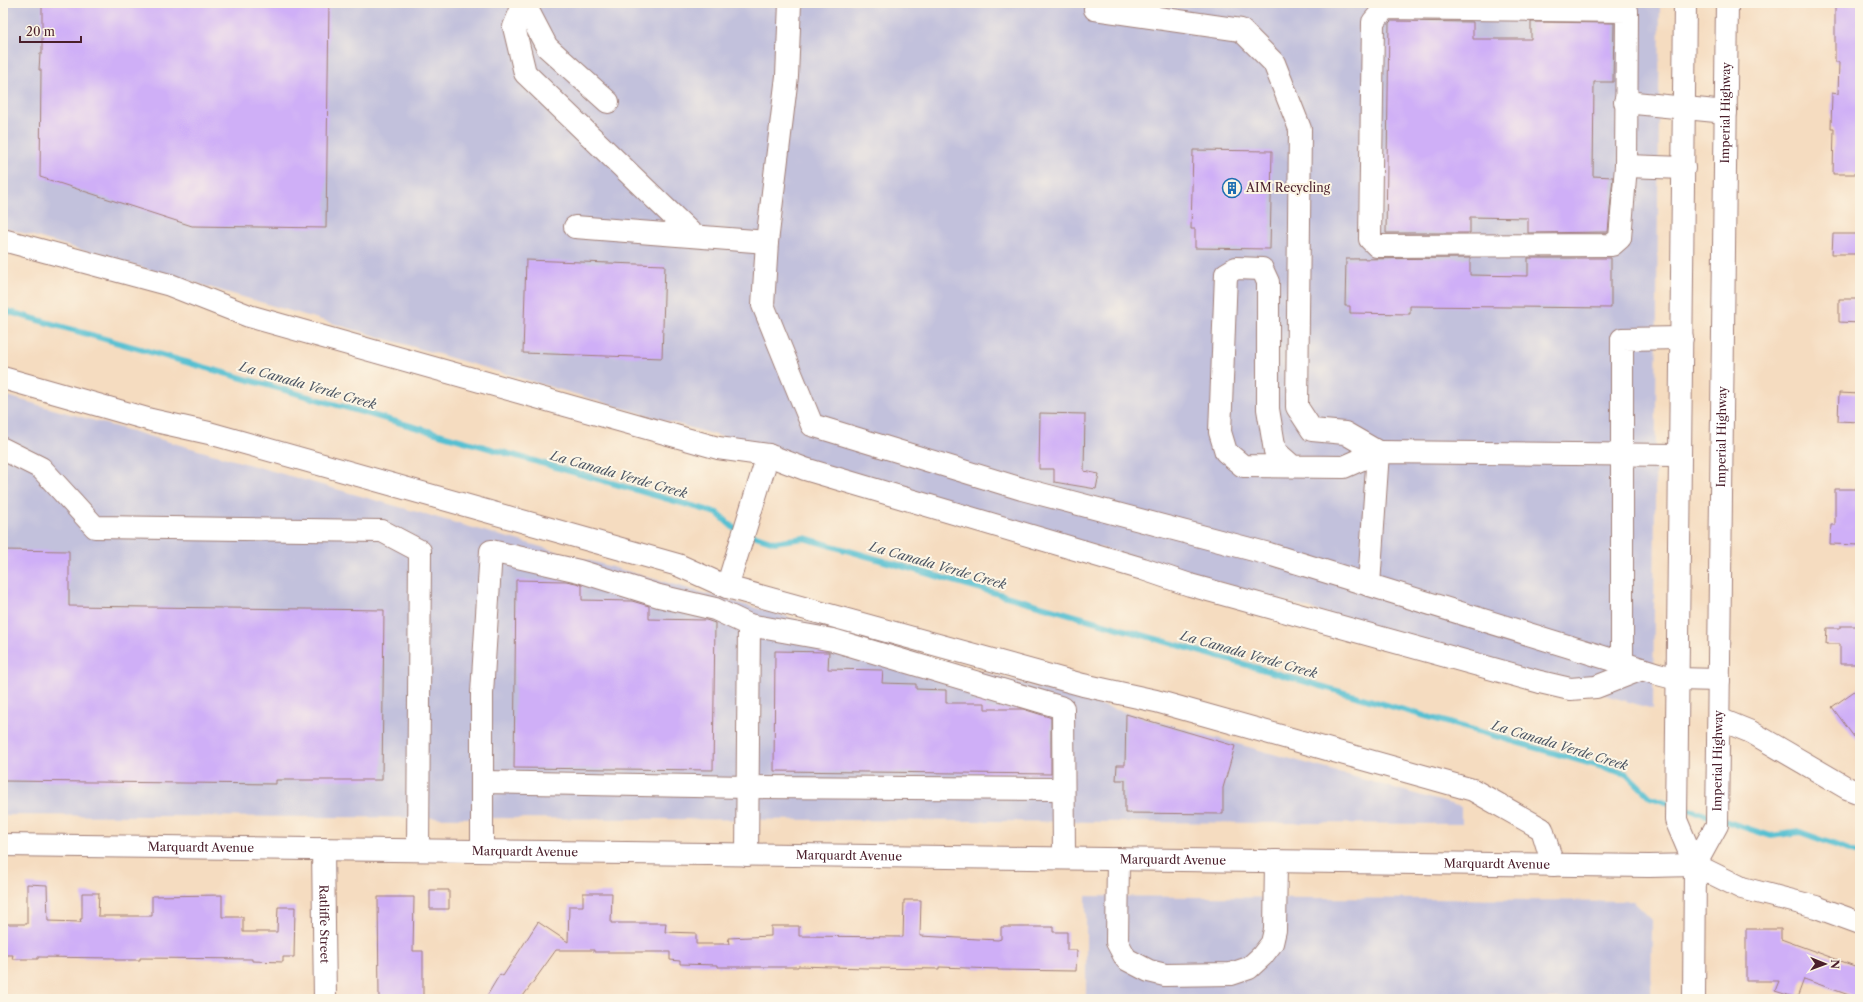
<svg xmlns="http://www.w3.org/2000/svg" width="1863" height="1002" viewBox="0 0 1863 1002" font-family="'Libre Caslon Text',serif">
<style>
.industrial{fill:#c2c1dc}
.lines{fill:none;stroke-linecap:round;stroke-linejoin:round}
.stream{stroke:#56c0d2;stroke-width:6}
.building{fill:#cfaff7}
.minor-casing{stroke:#a07e76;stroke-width:24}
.major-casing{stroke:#a07e76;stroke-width:24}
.minor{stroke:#fff;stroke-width:22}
.major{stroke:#fff;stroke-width:22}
.labels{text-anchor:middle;stroke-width:4;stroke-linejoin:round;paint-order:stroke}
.street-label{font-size:12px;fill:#4a1f2b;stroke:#fcf5e5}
.poi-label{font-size:12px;fill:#4a1f2b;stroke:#fcf5e5;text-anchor:start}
.water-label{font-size:13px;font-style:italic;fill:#4e5765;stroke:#fcf5e5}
</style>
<rect width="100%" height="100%" fill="#fcf5e5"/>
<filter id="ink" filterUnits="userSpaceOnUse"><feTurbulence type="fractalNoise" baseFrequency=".025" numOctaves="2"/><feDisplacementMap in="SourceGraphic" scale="8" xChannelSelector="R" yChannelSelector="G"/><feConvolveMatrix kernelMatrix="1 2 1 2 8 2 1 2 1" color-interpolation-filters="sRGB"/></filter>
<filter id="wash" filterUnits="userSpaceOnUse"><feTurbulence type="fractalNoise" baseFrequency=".012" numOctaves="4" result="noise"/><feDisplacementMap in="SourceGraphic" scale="16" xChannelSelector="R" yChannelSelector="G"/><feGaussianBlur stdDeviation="0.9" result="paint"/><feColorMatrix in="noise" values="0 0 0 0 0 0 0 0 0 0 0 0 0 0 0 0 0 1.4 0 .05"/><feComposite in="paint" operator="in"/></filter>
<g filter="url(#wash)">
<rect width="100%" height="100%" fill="#f5dcc0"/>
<path class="industrial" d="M 3,3 L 1660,3 L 1653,709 L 3,227 Z
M 3,395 L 1461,807 L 1461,824 L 3,815 Z
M 1086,896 L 1633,901 L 1652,920 L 1651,999 L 1086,999 Z"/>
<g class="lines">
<path class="stream" d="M 3,310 L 717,513 L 735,529 L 774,542 L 804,538 L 1627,774 L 1650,797 L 1672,804
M 1681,807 L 1771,836 L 1800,832 L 1860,854"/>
</g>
<g id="blocks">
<path class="building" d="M 42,3 L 329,3 L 326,228 L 192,226 L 40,177 L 41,70 L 39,70 L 40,54 L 42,54 Z
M 1835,3 L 1860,3 L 1860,174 L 1833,174 L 1834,128 L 1831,128 L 1832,93 L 1838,94 L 1839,62 L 1835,62 Z
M 1391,21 L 1473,22 L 1473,39 L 1531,39 L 1531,22 L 1614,23 L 1613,82 L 1594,82 L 1593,176 L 1613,177 L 1608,232 L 1528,233 L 1528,218 L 1470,217 L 1470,233 L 1386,233 L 1389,23 Z
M 1193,150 L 1272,151 L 1270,249 L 1195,248 L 1195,229 L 1191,229 Z
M 1833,234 L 1860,234 L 1860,254 L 1832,254 Z
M 1470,258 L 1470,275 L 1528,276 L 1528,258 L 1611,258 L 1611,308 L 1410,306 L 1410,314 L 1350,313 L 1350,306 L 1345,306 L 1346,259 Z
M 526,260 L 665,265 L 662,358 L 523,353 Z
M 1839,299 L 1860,299 L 1860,323 L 1839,322 Z
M 1839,393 L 1860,394 L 1860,422 L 1838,421 Z
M 1040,413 L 1085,414 L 1084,471 L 1099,474 L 1096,489 L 1054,482 L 1054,469 L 1039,469 Z
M 1835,489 L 1860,489 L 1860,545 L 1830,544 L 1831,525 L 1835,525 Z
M 3,550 L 69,551 L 69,606 L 384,610 L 382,780 L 276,780 L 276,784 L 3,781 Z
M 516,580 L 566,581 L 576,583 L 582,585 L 582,600 L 632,601 L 649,606 L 649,619 L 706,620 L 715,623 L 713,770 L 514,768 Z
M 1840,626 L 1860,626 L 1860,664 L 1840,664 L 1840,644 L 1826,644 L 1827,628 L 1840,628 Z
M 775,651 L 829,652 L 828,669 L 883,670 L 882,683 L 916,684 L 916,689 L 946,690 L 946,703 L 985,703 L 985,709 L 1023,709 L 1049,717 L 1051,718 L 1051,774 L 774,771 Z
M 1860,687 L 1860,745 L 1832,707 Z
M 1126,714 L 1235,746 L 1223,788 L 1223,814 L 1125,813 L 1125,780 L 1116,780 L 1117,765 L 1125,765 Z
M 27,884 L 47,885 L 48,921 L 81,922 L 80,919 L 82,919 L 82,893 L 99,893 L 98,916 L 152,916 L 152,896 L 222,895 L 222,917 L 243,917 L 243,932 L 277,932 L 278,907 L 295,907 L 294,957 L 283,957 L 283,962 L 252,961 L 252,959 L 140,958 L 140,960 L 115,960 L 115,958 L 38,957 L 38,959 L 12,959 L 13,955 L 3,955 L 3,924 L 27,924 Z
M 430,890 L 449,890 L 449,909 L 430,909 Z
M 583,893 L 612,893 L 611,923 L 666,923 L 665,932 L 696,933 L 696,944 L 729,944 L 728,938 L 771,936 L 771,926 L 799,926 L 799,936 L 903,937 L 904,900 L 921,900 L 920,936 L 998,940 L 1001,939 L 1001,927 L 1053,927 L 1053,932 L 1067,932 L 1067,950 L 1077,950 L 1076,971 L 998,970 L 998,969 L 939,967 L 939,969 L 866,968 L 798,966 L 798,967 L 718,967 L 718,965 L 680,964 L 680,961 L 670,960 L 670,952 L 594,952 L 594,950 L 556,950 L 521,999 L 485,999 L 500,974 L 503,976 L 538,922 L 568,942 L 569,906 L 583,906 Z
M 378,897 L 414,897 L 413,951 L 423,951 L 423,999 L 379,999 Z
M 1746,929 L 1781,929 L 1781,939 L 1860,968 L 1860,999 L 1804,979 L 1797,998 L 1775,991 L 1779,981 L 1746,981 Z"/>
</g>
</g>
<g filter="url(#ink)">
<use href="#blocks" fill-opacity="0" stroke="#a07e76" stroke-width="1"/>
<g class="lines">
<g class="minor-casing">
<g id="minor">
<path d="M 524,3 L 514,27 L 525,73 L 694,236"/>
<path d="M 524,3 L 547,47 L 608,102"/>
<path d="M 790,3 L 787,76 L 767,242 L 763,305 L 812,425 L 1022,489 L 1269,554 L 1658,674 L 1677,679 L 1719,680"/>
<path d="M 1385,8 L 1627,11 L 1626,166 L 1620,238 L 1612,245 L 1377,246 L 1370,239 L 1373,22 Z"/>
<path d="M 1095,9 L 1241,30 L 1274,63 L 1300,129 L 1297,407 L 1312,430 L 1345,433 L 1378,452"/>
<path d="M 1625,102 L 1726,112"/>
<path d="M 1626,166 L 1684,168"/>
<path d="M 575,227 L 767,242"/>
<path d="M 3,240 L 170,285 L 249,316 L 718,448 L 768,455 L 805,469 L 1143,569 L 1190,585 L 1540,682 L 1570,689 L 1596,687 L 1642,669"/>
<path d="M 3,378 L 151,420 L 209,433 L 678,565 L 727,587 L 1083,685 L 1156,701 L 1473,790 L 1542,829 L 1553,865"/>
<path d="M 3,449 L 41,468 L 95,527 L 382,531 L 420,551 L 418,850"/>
<path d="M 1292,466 L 1275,451 L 1268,409 L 1268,282 L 1262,269 L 1236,268 L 1226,274 L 1220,432 L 1226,452 L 1243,466 L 1344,467 L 1378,452"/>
<path d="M 1369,585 L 1378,452 L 1680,455"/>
<path d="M 727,587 L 768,455"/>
<path d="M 1622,663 L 1622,339 L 1682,338"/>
<path d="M 1719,719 L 1751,732 L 1847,788 L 1860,793"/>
<path d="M 482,782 L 482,693 L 491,551 L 579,571 L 659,596 L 715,609 L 749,625"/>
<path id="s1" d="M 3,845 L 1649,866 L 1695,865 L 1742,888 L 1816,907 L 1860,923"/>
<path id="s2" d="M 323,849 L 325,999"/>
<path d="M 482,851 L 482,782 L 748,787 L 1063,789"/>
<path d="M 747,855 L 749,625 L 833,640 L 1063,708 L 1064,858"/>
<path d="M 1118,859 L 1117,942 L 1126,959 L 1149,971 L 1165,975 L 1231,974 L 1249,968 L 1262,956 L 1272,943 L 1275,930 L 1276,861"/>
</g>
</g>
<g class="major-casing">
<g id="major">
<path d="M 1685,3 L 1676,820 L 1695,865 L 1694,999"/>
<path id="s3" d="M 1695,865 L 1717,825 L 1727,3"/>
</g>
</g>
<use href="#minor" class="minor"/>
<use href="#major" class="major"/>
</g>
</g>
<defs>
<g id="building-ring" transform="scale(1)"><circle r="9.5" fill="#fcf5e5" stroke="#1f6fb2" stroke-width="1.5"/><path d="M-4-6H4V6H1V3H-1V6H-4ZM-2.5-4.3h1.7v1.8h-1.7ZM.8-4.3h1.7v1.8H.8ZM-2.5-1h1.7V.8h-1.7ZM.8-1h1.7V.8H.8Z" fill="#1f6fb2"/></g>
</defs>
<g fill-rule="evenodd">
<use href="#building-ring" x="1232" y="188"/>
</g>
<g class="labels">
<g class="street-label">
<text dy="4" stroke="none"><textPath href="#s3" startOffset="758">Imperial Highway</textPath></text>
<text dy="4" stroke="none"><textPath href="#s3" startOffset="434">Imperial Highway</textPath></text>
<text dy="4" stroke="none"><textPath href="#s3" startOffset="110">Imperial Highway</textPath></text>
<text dy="4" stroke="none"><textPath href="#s1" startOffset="198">Marquardt Avenue</textPath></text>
<text dy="4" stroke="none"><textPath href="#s1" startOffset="522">Marquardt Avenue</textPath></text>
<text dy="4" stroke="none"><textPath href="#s1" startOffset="846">Marquardt Avenue</textPath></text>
<text dy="4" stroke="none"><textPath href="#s1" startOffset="1170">Marquardt Avenue</textPath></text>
<text dy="4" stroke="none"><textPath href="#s1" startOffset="1494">Marquardt Avenue</textPath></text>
<text dy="4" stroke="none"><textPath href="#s2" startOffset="75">Ratliffe Street</textPath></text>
</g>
<g class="poi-label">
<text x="1246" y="192">AIM Recycling</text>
</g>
<g class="water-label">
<text transform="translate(308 385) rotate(16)" y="5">La Canada Verde Creek</text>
<text transform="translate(619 474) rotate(16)" y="5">La Canada Verde Creek</text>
<text transform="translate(938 565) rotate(16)" y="5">La Canada Verde Creek</text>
<text transform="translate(1249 654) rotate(16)" y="5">La Canada Verde Creek</text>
<text transform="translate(1560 745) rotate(17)" y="5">La Canada Verde Creek</text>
</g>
</g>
<rect width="1863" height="1002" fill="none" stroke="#fcf5e5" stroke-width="16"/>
<g transform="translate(1825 964) rotate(91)" stroke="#fcf5e5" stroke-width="3" paint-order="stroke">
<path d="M0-3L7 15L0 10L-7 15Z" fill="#4a1f2b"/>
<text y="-6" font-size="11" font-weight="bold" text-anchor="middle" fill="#4a1f2b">N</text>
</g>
<path d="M20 36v6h61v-6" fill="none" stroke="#4a1f2b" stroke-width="2"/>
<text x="26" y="36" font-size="12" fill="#4a1f2b" stroke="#fcf5e5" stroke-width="3" paint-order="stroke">20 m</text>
</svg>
